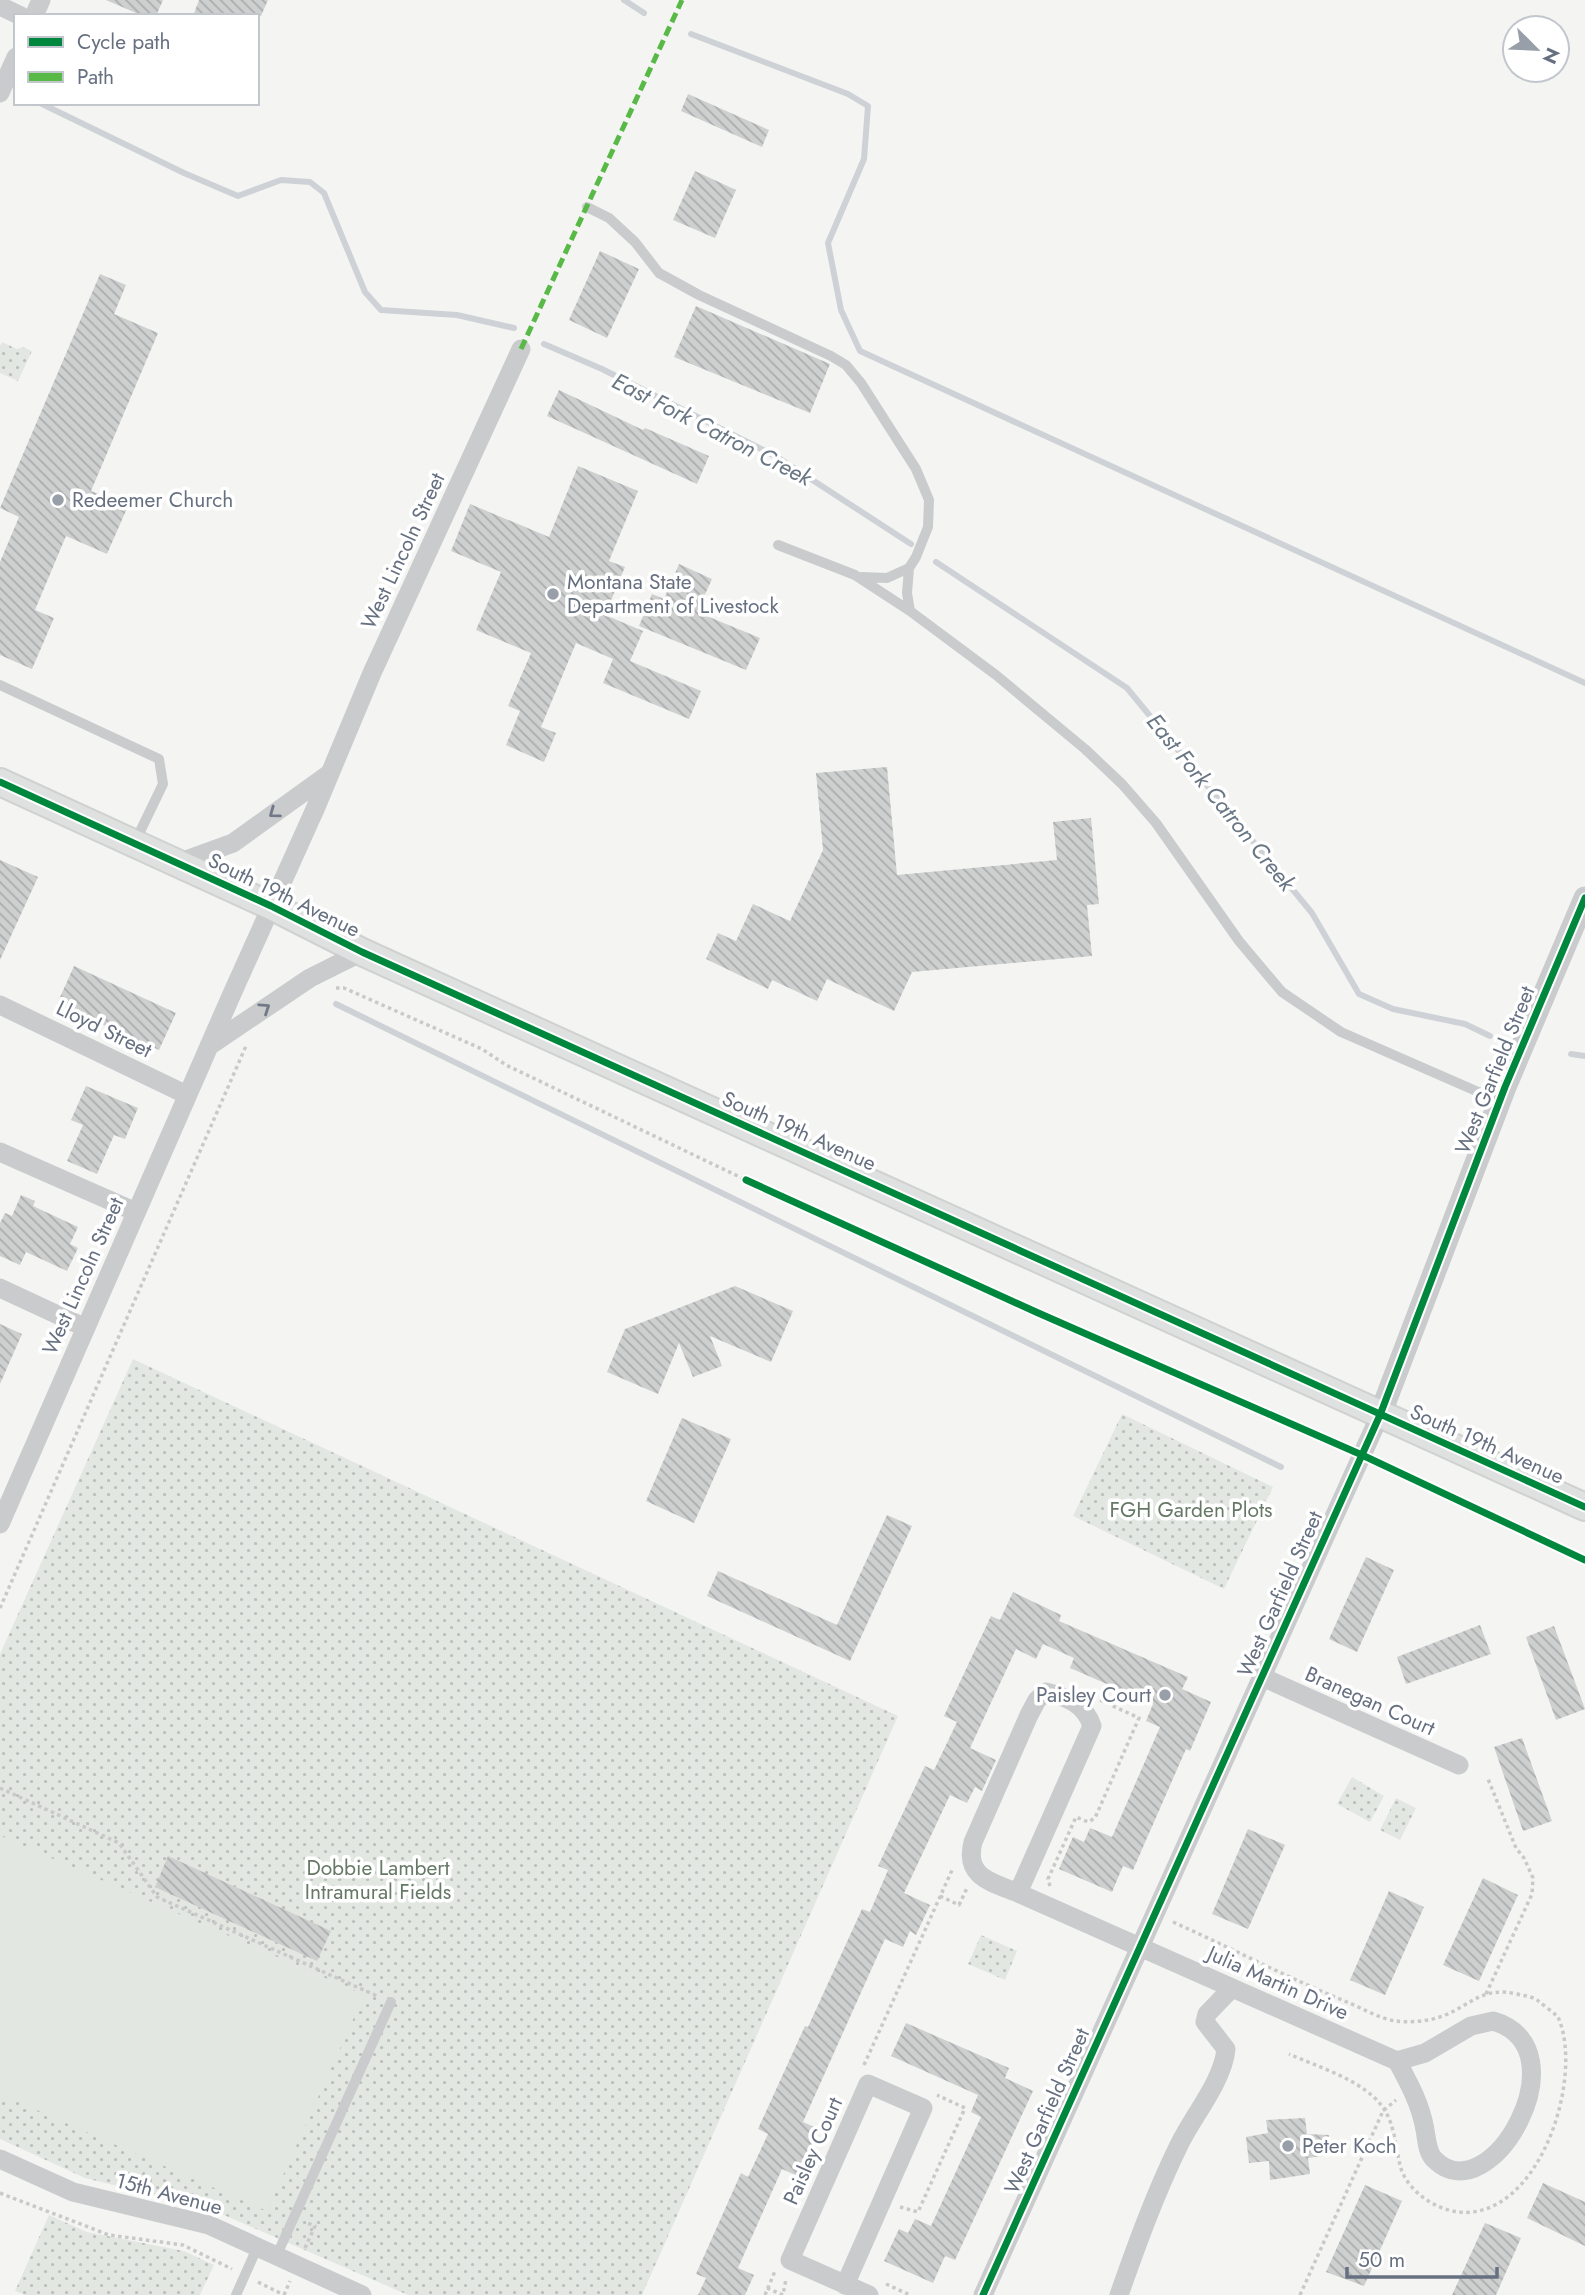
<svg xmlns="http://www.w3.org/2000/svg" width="1585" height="2295" viewBox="0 0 1585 2295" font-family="Jost,sans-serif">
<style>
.green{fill:url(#green-dots)}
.pitch{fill:#e3e7e2}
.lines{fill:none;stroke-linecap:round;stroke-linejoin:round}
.stream{stroke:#ced2d6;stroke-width:6}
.building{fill:url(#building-back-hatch)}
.secondary-casing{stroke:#d0d1d1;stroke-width:30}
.path{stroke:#c9c9c9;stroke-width:3.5;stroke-dasharray:3.5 3.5;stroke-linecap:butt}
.service{stroke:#cacbcd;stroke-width:10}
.minor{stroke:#cacbcd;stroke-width:19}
.tertiary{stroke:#cacbcd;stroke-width:23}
.secondary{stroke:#dfe0e0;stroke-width:26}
.quiet{stroke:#58b947;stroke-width:5;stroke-dasharray:10 5;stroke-linecap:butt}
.cycleway-casing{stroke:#fff;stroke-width:11}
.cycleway{stroke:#00873e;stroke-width:7}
.oneway{stroke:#717989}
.poi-dot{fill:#989fa9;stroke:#fff;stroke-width:2.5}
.labels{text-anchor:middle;stroke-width:7;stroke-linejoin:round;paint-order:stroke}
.poi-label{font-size:21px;fill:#677081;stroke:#fff;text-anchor:start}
.street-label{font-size:21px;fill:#677081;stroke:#fff}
.park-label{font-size:21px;fill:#667866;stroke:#fff}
.water-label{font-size:23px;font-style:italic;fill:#697684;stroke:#fff}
</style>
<defs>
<pattern id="green-dots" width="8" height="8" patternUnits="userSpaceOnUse" patternTransform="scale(1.75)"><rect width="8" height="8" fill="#e3e7e2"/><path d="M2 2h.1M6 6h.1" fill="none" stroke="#bcc0bd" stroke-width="1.8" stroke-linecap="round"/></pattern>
<pattern id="building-back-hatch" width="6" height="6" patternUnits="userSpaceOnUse" patternTransform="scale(1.75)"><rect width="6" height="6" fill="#cecfcf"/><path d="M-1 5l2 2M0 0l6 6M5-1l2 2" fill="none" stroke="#abacad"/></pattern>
</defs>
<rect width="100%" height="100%" fill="#f4f5f3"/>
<path class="green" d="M 2,342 L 17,349 L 23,347 L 32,351 L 18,381 L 0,373 L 0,346 Z
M 133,1359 L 898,1716 L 642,2295 L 408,2295 L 210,2209 L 85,2178 L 0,2139 L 0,1654 Z
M 1122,1414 L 1273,1487 L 1224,1589 L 1073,1516 Z
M 1352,1777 L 1384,1796 L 1370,1822 L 1337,1804 Z
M 1396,1798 L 1416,1808 L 1400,1840 L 1380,1830 Z
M 981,1935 L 1017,1951 L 1005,1980 L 968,1964 Z
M 49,2215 L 87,2232 L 184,2251 L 214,2265 L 200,2295 L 25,2295 L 15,2291 Z"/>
<path class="pitch" d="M 1,1836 L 364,1995 L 267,2211 L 0,2094 Z"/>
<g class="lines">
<path class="stream" d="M 624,0 L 644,13
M 691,34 L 848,94 L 868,106 L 864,159 L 828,243 L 841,310 L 860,351 L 1585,683
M 40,103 L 184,173 L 238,196 L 281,180 L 310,182 L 324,193 L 365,292 L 381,310 L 457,315 L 514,328
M 544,344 L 602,369 L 777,457 L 911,544
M 936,562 L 1127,688 L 1312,913 L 1359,994 L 1393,1009 L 1465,1024 L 1490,1036
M 336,1004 L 1281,1467
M 1571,1054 L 1585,1056"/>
</g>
<path class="building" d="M 106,0 L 163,0 L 156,16 L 143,16 Z
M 199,0 L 268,0 L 261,16 L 193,16 Z
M 688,94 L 769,130 L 762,147 L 681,111 Z
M 695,171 L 736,190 L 715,238 L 673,220 Z
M 600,251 L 639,269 L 607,338 L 569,320 Z
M 100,274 L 126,285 L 114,314 L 158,333 L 91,491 L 128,506 L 107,554 L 66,536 L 35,610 L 54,618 L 32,669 L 0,655 L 0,562 L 19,517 L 0,508 Z
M 696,306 L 830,364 L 810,413 L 674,357 Z
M 559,390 L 643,430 L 645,428 L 709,456 L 697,484 L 547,416 Z
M 578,466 L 638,491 L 609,561 L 625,567 L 605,615 L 643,631 L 630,661 L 701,691 L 689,719 L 603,683 L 613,659 L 576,643 L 541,727 L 556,733 L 544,762 L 506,745 L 520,711 L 508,706 L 531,653 L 476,630 L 501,572 L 451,551 L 470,504 L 549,537 Z
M 679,564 L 712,579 L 697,612 L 760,638 L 746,670 L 639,626 L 652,594 L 664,599 Z
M 887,767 L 897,875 L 1057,860 L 1053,822 L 1091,818 L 1099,904 L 1087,905 L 1092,956 L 912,972 L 894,1011 L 827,979 L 817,1001 L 772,980 L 768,989 L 706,959 L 718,933 L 736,941 L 753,904 L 790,921 L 823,850 L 816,773 Z
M 0,860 L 38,877 L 0,960 Z
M 74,966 L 176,1013 L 159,1050 L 57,1004 Z
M 86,1086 L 138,1108 L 125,1139 L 114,1135 L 97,1174 L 67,1161 L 83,1125 L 71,1120 Z
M 21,1195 L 35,1201 L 33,1206 L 78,1227 L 70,1244 L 78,1248 L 67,1271 L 26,1252 L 20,1265 L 0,1256 L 0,1223 L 5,1213 L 12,1216 Z
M 735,1286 L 793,1311 L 771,1362 L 710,1336 L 722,1366 L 693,1377 L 679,1343 L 658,1394 L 607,1372 L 625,1329 Z
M 0,1324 L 22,1334 L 0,1384 Z
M 682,1418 L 731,1439 L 694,1523 L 646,1501 Z
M 887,1515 L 912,1526 L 850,1661 L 707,1596 L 718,1571 L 837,1625 Z
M 1366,1557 L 1394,1570 L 1357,1652 L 1329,1639 Z
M 1013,1592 L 1061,1615 L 1059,1621 L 1188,1677 L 1182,1689 L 1211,1702 L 1190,1751 L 1186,1749 L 1133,1870 L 1123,1866 L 1112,1892 L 1059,1869 L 1073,1837 L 1084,1842 L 1090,1828 L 1112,1837 L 1160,1727 L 1146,1721 L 1153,1704 L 1070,1668 L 1074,1658 L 1043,1644 L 1036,1659 L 1016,1649 L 970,1748 L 996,1760 L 982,1791 L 975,1787 L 967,1803 L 950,1795 L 904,1893 L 930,1905 L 916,1935 L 910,1931 L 903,1947 L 885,1939 L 803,2122 L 819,2129 L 810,2149 L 816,2152 L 804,2179 L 782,2169 L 738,2268 L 754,2275 L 745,2295 L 698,2295 L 706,2278 L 696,2274 L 741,2173 L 748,2177 L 768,2134 L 758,2129 L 805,2026 L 808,2027 L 862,1909 L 870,1912 L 888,1870 L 878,1866 L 925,1766 L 934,1770 L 957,1722 L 944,1716 L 991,1616 L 1000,1620 Z
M 1480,1625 L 1491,1654 L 1406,1684 L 1397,1657 Z
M 1554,1626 L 1585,1709 L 1556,1720 L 1526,1637 Z
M 1522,1738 L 1552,1821 L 1523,1831 L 1494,1747 Z
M 1248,1829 L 1285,1845 L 1248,1929 L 1212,1914 Z
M 168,1856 L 331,1931 L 317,1961 L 155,1887 Z
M 1483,1878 L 1518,1895 L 1479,1981 L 1443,1965 Z
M 1389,1891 L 1424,1907 L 1385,1995 L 1350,1980 Z
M 906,2023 L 1009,2068 L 1005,2078 L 1033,2091 L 955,2260 L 945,2256 L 933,2283 L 884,2261 L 899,2229 L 908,2233 L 915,2219 L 931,2226 L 981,2117 L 971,2112 L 978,2095 L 891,2056 Z
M 1305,2118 L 1307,2134 L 1329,2135 L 1330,2155 L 1308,2158 L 1310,2174 L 1270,2180 L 1269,2161 L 1249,2163 L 1246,2137 L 1268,2133 L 1266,2120 Z
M 1543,2183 L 1585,2202 L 1585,2246 L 1527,2218 Z
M 1365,2185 L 1402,2201 L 1364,2286 L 1326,2272 Z
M 1485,2223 L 1521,2238 L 1496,2295 L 1452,2295 Z"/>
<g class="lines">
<g class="secondary-casing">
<path id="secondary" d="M 0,782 L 271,906 L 362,952 L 1585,1507"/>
</g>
<path class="path" d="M 336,988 L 344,988 L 482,1049 L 506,1065 L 746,1180
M 0,1608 L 246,1046
M 0,1788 L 119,1843 L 157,1897 L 377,1996
M 1050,1886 L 1048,1879 L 1076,1817 L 1088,1822 L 1095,1818 L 1139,1718 L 1100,1700
M 940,1896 L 959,1905 L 967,1888
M 1173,1922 C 1231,1948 1288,1978 1347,2002 C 1362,2008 1380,2019 1396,2021 C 1411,2023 1429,2021 1443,2016 C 1471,2005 1482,1986 1517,1994 C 1524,1996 1531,1996 1537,2000 C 1543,2005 1552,2011 1558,2017 C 1585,2077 1539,2221 1458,2212 C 1434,2209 1406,2190 1400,2165 C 1396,2147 1394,2124 1384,2109 C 1366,2081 1318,2067 1289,2054
M 1486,1994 L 1532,1894 L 1533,1878 L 1524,1858 L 1516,1848 L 1488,1779
M 864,2065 L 953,1868
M 0,2193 L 109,2235 L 183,2245 L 232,2269
M 900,2207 L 918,2212 L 965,2108 L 937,2095
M 305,2248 L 315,2226 L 305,2222
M 258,2282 L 284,2295
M 886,2284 L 910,2295
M 767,2288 L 783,2295 L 786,2279
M 284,2295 L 290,2281
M 765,2295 L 775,2271
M 1300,2295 L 1383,2111 L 1396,2100"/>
<path class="service" d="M 587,207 L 609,218 L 635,242 L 659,273 L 699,295 L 831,356 L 846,365 L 861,383 L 916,469 L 929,500 L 928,527 L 916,557 L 909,568 L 907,593 L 910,611
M 778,545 L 855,575 L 910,611 L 996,675 L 1085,749 L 1122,784 L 1156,823 L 1239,941 L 1282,992 L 1341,1032 L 1499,1101
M 862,577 L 887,578 L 909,568
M 0,685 L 159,759 L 163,784 L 135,842
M 276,2257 L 391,2002
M 236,2295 L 257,2248"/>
<path class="minor" d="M 0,6 L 21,16
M 34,16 L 41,0
M 0,93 L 16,57
M 178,863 L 233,843 L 329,774
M 0,1005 L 187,1095
M 209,1046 L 310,978 L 362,952
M 0,1152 L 136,1212
M 0,1288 L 86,1328
M 0,1524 L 231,996 L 316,807 L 372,673 L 521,349
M 1262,1677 L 1459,1765
M 1046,1692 C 1067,1697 1085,1704 1092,1726 L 1018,1893 C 991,1882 964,1877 973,1842 L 1029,1715 L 1037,1700 Z
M 1018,1893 L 1397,2061
M 1493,2021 C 1585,2047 1490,2215 1435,2160 C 1427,2153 1427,2140 1425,2130 C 1421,2105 1409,2083 1397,2061 L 1425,2053 L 1471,2026 Z
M 0,2159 L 73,2192 L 209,2225 L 362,2295
M 845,2285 L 923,2108 L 868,2084 L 790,2260 L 869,2295
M 983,2295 L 1380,1415
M 1119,2295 C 1137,2244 1155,2194 1179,2145 C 1193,2116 1223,2081 1226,2049 L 1205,2022 L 1207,2014 L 1232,1988"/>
<path class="tertiary" d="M 1380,1415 L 1505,1087 L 1585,898"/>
<use href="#secondary" class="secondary"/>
<path class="quiet" d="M 521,349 L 682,0"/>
<g class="cycleway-casing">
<path id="cycleway" d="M 0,782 L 271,906 L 362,952 L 1585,1507
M 746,1180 L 1036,1312 L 1362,1455 L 1585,1560
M 983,2295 L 1380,1415 L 1505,1087 L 1585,898"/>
</g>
<use href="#cycleway" class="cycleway"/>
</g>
<defs><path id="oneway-chevron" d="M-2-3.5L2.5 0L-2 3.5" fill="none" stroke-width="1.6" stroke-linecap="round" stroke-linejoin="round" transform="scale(1.75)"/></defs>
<g class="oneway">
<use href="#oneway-chevron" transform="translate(274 813) rotate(144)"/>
<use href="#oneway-chevron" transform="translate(265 1008) rotate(-34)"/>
</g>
<g class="poi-dot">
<circle cx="58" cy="500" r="7"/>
<circle cx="553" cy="594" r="7"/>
<circle cx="1165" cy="1695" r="7"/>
<circle cx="1288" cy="2146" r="7"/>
</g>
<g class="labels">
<g class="poi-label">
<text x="72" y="507">Redeemer Church</text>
<text x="567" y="589">Montana State<tspan x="567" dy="24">Department of Livestock</tspan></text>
<text x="1151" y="1702" text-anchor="end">Paisley Court</text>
<text x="1302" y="2153">Peter Koch</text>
</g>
<g class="street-label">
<text transform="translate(403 551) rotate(-65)" y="7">West Lincoln Street</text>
<text transform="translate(284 895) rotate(26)" y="7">South 19th Avenue</text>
<text transform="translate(104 1029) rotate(26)" y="7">Lloyd Street</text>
<text transform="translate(1495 1070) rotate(-68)" y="7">West Garfield Street</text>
<text transform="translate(799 1131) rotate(24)" y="7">South 19th Avenue</text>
<text transform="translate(83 1276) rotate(-66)" y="7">West Lincoln Street</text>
<text transform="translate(1487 1444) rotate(24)" y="7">South 19th Avenue</text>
<text transform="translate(1280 1594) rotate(-66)" y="7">West Garfield Street</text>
<text transform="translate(1370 1701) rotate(24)" y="7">Branegan Court</text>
<text transform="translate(1278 1983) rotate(24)" y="7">Julia Martin Drive</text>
<text transform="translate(1047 2111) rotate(-66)" y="7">West Garfield Street</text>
<text transform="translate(813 2151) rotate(-66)" y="7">Paisley Court</text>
<text transform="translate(169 2194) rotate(15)" y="7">15th Avenue</text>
</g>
<g class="park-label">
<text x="1191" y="1517">FGH Garden Plots</text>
<text x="378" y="1875">Dobbie Lambert<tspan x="378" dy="24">Intramural Fields</tspan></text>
</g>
<g class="water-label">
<text transform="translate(712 429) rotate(27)" y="8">East Fork Catron Creek</text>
<text transform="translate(1221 802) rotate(51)" y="8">East Fork Catron Creek</text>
</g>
</g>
<rect x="14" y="14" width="245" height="91" fill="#ffffff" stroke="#c2c6cd" stroke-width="2"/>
<rect x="28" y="37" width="35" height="10" fill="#00873e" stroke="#c2c6cd" stroke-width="2"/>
<text x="77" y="49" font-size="21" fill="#677081">Cycle path</text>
<rect x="28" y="72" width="35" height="10" fill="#58b947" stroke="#c2c6cd" stroke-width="2"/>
<text x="77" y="84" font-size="21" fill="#677081">Path</text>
<g transform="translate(1536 49) rotate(114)"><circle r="33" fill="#ffffff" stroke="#c2c6cd" stroke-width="2"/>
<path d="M0-5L12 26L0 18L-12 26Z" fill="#989fa9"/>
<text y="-10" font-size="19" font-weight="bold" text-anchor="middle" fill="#677081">N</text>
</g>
<path d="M1347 2267v10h150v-10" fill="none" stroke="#677081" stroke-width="3.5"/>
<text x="1358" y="2267" font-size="21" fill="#677081" stroke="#ffffff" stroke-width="5" paint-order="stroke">50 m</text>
</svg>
